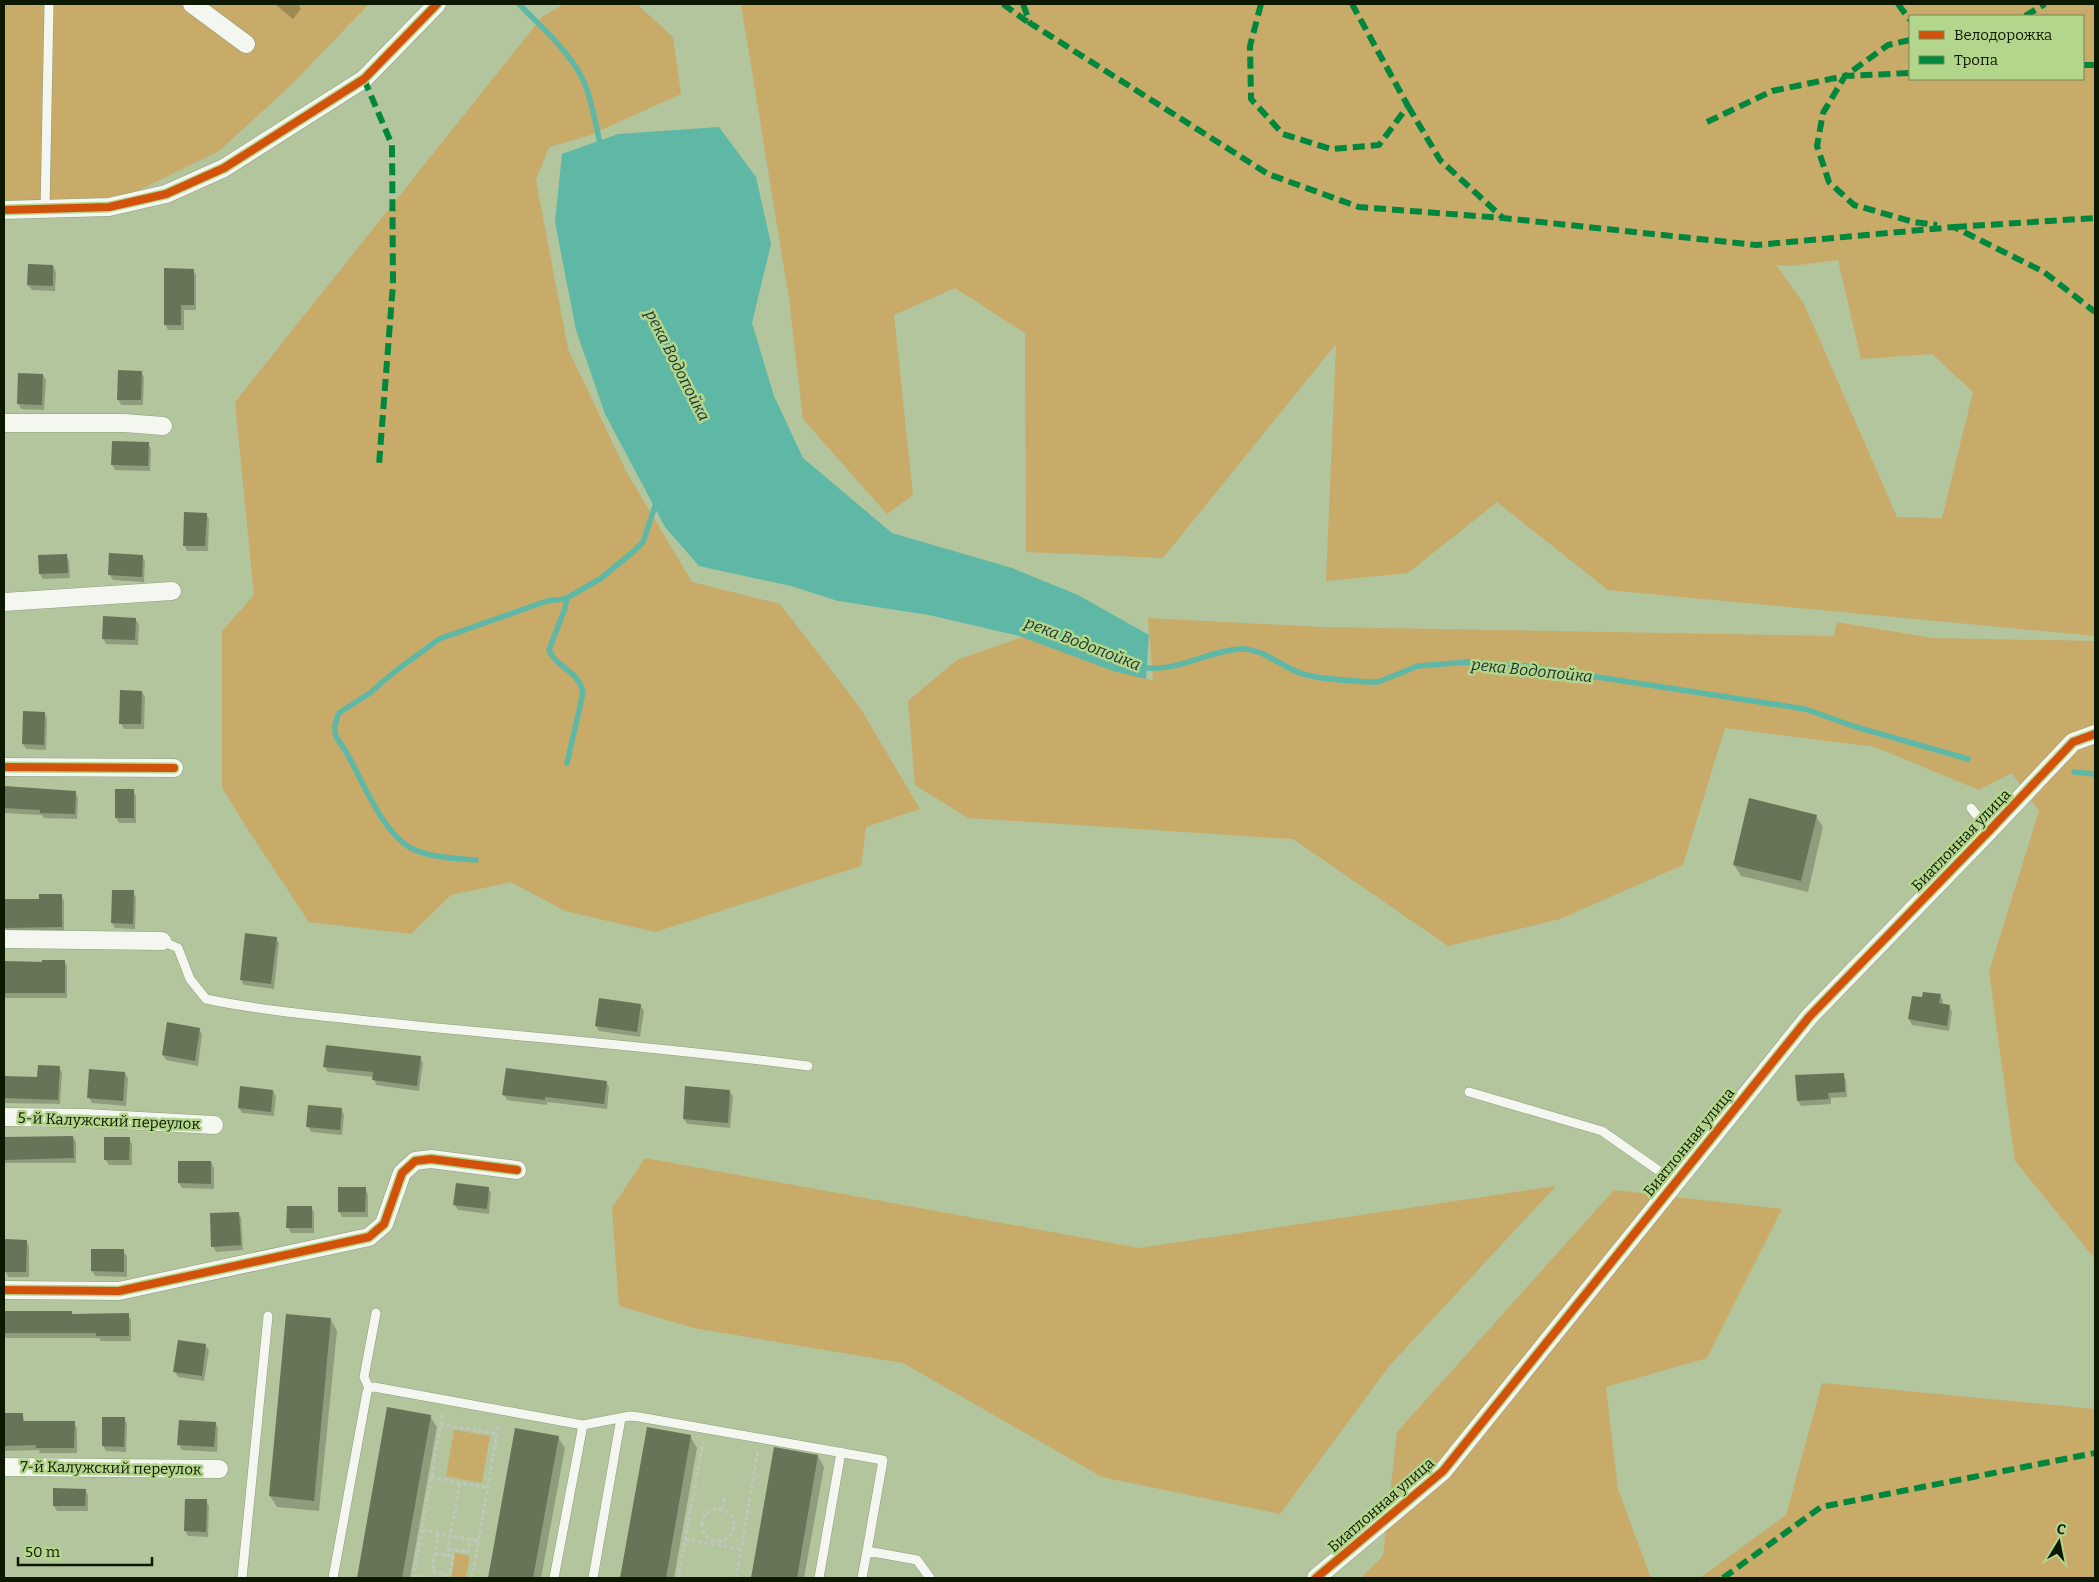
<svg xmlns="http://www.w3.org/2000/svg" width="2099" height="1582" viewBox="0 0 2099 1582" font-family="Bitter,serif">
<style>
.green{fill:#c8aa69;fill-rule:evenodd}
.water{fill:#5fb8a6}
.shadow{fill:#0003}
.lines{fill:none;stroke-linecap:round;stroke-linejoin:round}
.stream{stroke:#5fb8a6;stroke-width:5.5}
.building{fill:#687458}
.service-casing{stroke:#8f9d7d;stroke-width:10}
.minor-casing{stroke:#8f9d7d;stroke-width:19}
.path{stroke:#c1c7bb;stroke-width:3;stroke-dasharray:4 2.5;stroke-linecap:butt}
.service{stroke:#f4f6f0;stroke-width:9}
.minor{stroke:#f4f6f0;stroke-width:18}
.quiet{stroke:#00873e;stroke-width:6;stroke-dasharray:12 6;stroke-linecap:butt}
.cycleway-casing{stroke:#b4d68c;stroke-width:11}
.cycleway{stroke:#d2520b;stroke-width:8}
.labels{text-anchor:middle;stroke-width:5;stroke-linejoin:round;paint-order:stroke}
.street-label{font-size:15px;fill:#0d1800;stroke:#b4d68c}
.water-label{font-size:16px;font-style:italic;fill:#18322f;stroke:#b4d68c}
</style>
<rect width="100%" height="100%" fill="#b3c59d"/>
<path class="green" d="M 4,4 L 369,4 L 290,86 L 219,151 L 115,202 L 4,203 Z
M 564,4 L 637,4 L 673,37 L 681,94 L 588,136 L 549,147 L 536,180 L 568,349 L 626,471 L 692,582 L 780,604 L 859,706 L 920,809 L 866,827 L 861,866 L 655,932 L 565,911 L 511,882 L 451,895 L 411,934 L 309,922 L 246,827 L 222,787 L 222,631 L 254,595 L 235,402 L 542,17 Z
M 741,4 L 2095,4 L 2095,636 L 1608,590 L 1497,502 L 1408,573 L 1326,581 L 1336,344 L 1163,558 L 1026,552 L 1025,333 L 955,288 L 894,315 L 913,495 L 887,514 L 803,419 L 789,299 ZM 1910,16 L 2083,16 L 2083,79 L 1910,79 ZM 1838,260 L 1861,359 L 1932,354 L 1973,392 L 1942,518 L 1897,517 L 1804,304 L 1776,265 L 1791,266 Z
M 1148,618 L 1323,627 L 1834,636 L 1837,622 L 1932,638 L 2095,641 L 2095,1259 L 2015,1161 L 1989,972 L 2039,811 L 2012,773 L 1979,790 L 1875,747 L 1725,728 L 1683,865 L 1560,919 L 1448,946 L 1293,839 L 968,818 L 915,785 L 908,701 L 957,660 L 1022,637 L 1078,649 L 1153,681 Z
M 645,1158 L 1139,1248 L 1556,1186 L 1390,1365 L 1280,1514 L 1102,1477 L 903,1363 L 694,1328 L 619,1306 L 612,1208 Z
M 1614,1190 L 1782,1209 L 1707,1358 L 1606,1387 L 1618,1489 L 1651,1578 L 1361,1578 L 1383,1556 L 1397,1432 Z
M 1822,1383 L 2095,1409 L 2095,1578 L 1700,1578 L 1786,1515 Z
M 454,1430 L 490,1436 L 482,1483 L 446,1476 Z
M 455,1553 L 470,1556 L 466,1578 L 451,1578 Z"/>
<path class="water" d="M 719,127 L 756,177 L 771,244 L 752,323 L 774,396 L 803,458 L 892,533 L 1012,568 L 1078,595 L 1149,635 L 1146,679 L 1113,671 L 1019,636 L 929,615 L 838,601 L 791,586 L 699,566 L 665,527 L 605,414 L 576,330 L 555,222 L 562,154 L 618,134 Z"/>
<path class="shadow" d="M 275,4 L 298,4 L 301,9 L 293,19 Z
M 53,266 L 56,272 L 55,291 L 32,290 L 28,285 Z
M 193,270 L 196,275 L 196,310 L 184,310 L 184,330 L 168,330 L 165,324 Z
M 141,372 L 144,377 L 143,405 L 121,405 L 118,399 Z
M 43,375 L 46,380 L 44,410 L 21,409 L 18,403 Z
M 148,443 L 151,449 L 150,471 L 115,470 L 112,464 Z
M 206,514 L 209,519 L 208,551 L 187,551 L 184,545 Z
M 110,554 L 142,556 L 145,561 L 144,582 L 113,580 L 110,575 Z
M 66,555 L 69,561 L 70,578 L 43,579 L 40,574 Z
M 135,619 L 139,624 L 138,645 L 106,644 L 103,638 Z
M 142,692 L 145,697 L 144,729 L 124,729 L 121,723 Z
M 24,712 L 44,713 L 47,718 L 46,750 L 26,749 L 23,744 Z
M 4,788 L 75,792 L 78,798 L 77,819 L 44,818 L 42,815 L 4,813 Z
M 133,790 L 136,796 L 136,823 L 119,823 L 116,818 Z
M 1816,816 L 1823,827 L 1808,892 L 1741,876 L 1734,865 Z
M 133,892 L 136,897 L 135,929 L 115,928 L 112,923 Z
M 61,895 L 64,901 L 64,932 L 9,933 L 6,929 L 4,929 L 4,904 L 41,901 Z
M 276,938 L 279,943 L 274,989 L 244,985 L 241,980 Z
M 64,961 L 67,966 L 67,998 L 4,998 L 4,962 L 44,964 Z
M 1940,995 L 1943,1001 L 1942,1005 L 1949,1006 L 1952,1012 L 1949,1031 L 1912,1025 L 1909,1019 L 1913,997 L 1923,999 Z
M 640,1005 L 644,1011 L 640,1037 L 599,1031 L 596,1026 Z
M 199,1029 L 202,1034 L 198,1066 L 166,1060 L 163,1055 Z
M 420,1058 L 423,1063 L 419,1091 L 376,1085 L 374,1077 L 328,1072 L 325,1067 Z
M 59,1067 L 62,1073 L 60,1104 L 5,1103 L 4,1077 L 38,1079 Z
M 125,1073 L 128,1078 L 126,1106 L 92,1103 L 89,1098 Z
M 1843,1074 L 1846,1080 L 1847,1097 L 1831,1098 L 1831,1104 L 1801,1106 L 1798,1101 Z
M 606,1082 L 609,1087 L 607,1109 L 547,1102 L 547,1105 L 507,1100 L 504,1095 Z
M 273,1091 L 276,1096 L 274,1116 L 242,1113 L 239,1108 Z
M 729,1091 L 733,1096 L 730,1128 L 687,1124 L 684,1119 Z
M 341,1109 L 344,1115 L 342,1135 L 311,1132 L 308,1126 Z
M 73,1137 L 76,1142 L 76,1163 L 4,1163 L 4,1138 Z
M 129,1139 L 132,1144 L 132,1165 L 109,1165 L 105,1159 Z
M 211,1162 L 214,1168 L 214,1189 L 182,1188 L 179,1183 L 179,1163 Z
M 488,1188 L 491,1193 L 489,1214 L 458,1210 L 455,1205 Z
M 365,1189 L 368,1194 L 368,1217 L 342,1217 L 339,1211 Z
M 311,1207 L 314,1212 L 314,1233 L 291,1233 L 288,1227 Z
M 238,1213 L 241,1218 L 243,1250 L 216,1252 L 213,1246 Z
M 26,1241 L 29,1246 L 29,1277 L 8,1277 L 5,1271 Z
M 92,1251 L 123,1251 L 127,1256 L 127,1277 L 95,1276 L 92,1271 Z
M 4,1313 L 128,1315 L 131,1320 L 131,1341 L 101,1341 L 99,1338 L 4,1338 Z
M 331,1320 L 337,1331 L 319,1511 L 277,1507 L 270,1496 Z
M 205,1345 L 209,1350 L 204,1381 L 178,1377 L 175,1372 Z
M 388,1409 L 430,1416 L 437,1427 L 410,1578 L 358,1578 Z
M 22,1414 L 25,1422 L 74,1423 L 77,1428 L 77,1453 L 40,1453 L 39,1450 L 5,1451 L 4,1415 Z
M 124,1418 L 127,1424 L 126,1452 L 106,1451 L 103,1446 Z
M 215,1423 L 218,1428 L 217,1452 L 182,1450 L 179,1445 Z
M 516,1429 L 558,1437 L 565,1448 L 541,1578 L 489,1578 Z
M 648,1429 L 690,1436 L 697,1448 L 674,1578 L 622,1578 Z
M 775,1449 L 818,1456 L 824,1467 L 804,1578 L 752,1578 Z
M 85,1490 L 88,1495 L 88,1511 L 57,1511 L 54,1506 Z
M 206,1501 L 209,1506 L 208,1537 L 188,1536 L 185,1531 Z"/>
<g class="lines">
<path class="stream" d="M 519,4 C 541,27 575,56 586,87 C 593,106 596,127 601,147
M 1140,667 C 1175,674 1208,650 1242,649 C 1264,649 1283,668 1303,674 C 1323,680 1347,680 1368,682 L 1378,682 L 1418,666 L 1468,662 L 1526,666 L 1805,709 L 1856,727 L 1968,759
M 567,763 L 583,693 C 579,670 556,668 549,650 L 565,608 L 567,598
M 2074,772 L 2095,774
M 476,860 C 454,858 429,858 409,847 C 381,830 362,779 346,752 C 343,746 338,741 336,736 C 333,728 336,720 339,713 L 370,693 L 393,673 L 439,639 L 547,601 L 564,599 L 570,596 L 600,579 L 633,552 L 643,542 L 657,500"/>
</g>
<path class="building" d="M 28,264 L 53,265 L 53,286 L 27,285 Z
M 164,268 L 194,269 L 194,305 L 181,305 L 181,325 L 164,325 Z
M 118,370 L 142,371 L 141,400 L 117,400 Z
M 18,373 L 43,374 L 42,405 L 17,404 Z
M 112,441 L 149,442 L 148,466 L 111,465 Z
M 184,512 L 207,513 L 205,546 L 183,546 Z
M 109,553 L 143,555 L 142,577 L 108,575 Z
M 67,554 L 68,573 L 39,574 L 38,555 Z
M 103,616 L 136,618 L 135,640 L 102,639 Z
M 120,690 L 142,691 L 141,724 L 119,724 Z
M 23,711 L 45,712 L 44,745 L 22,744 Z
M 4,786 L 76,791 L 75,814 L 40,813 L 40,810 L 4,808 Z
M 115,789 L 134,789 L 134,818 L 115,818 Z
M 1749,798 L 1817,815 L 1801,881 L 1733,865 Z
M 112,890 L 134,890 L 133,924 L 111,923 Z
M 39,894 L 62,894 L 62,927 L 4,928 L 5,899 L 39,899 Z
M 245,933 L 277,937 L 271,984 L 240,980 Z
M 42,960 L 65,960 L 65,993 L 4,993 L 4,961 L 42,962 Z
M 1923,992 L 1941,994 L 1939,1003 L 1950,1005 L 1947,1026 L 1908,1019 L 1912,996 L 1922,997 Z
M 599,998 L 641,1004 L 637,1032 L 595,1026 Z
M 167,1022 L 200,1028 L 195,1061 L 162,1055 Z
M 326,1045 L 421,1056 L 417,1086 L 372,1080 L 373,1072 L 323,1067 Z
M 38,1065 L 60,1066 L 58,1100 L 4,1098 L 4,1076 L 37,1077 Z
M 506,1068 L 607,1081 L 604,1104 L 545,1097 L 545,1100 L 502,1095 Z
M 89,1069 L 125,1072 L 123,1101 L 87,1098 Z
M 1844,1073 L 1845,1092 L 1828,1093 L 1829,1099 L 1797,1101 L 1795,1075 Z
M 240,1086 L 273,1090 L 271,1112 L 238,1108 Z
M 685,1086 L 730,1090 L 728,1123 L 683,1119 Z
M 308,1105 L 342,1108 L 340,1130 L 306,1127 Z
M 73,1136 L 74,1158 L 4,1160 L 4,1137 Z
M 104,1137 L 130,1137 L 129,1160 L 104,1160 Z
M 178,1161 L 211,1161 L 211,1184 L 178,1183 Z
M 456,1183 L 489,1187 L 487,1209 L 453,1205 Z
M 338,1187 L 366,1187 L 365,1212 L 338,1212 Z
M 287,1206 L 312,1206 L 312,1228 L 286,1228 Z
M 239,1212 L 241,1245 L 211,1247 L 210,1213 Z
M 5,1239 L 27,1240 L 26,1272 L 4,1272 Z
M 91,1249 L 124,1249 L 124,1272 L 91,1271 Z
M 4,1311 L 72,1311 L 72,1314 L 129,1313 L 129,1336 L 96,1336 L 96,1333 L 4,1333 Z
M 286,1314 L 331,1318 L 314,1501 L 269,1496 Z
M 178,1340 L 206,1344 L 202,1376 L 173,1372 Z
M 387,1407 L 431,1415 L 402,1578 L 357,1578 Z
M 4,1413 L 23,1413 L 23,1421 L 75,1421 L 74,1448 L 36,1448 L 36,1445 L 4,1446 Z
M 102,1417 L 125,1417 L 124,1447 L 102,1446 Z
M 179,1420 L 216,1422 L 214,1447 L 177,1445 Z
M 647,1427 L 691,1435 L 666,1578 L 620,1578 Z
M 515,1428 L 559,1436 L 533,1578 L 488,1578 Z
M 774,1447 L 818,1455 L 797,1578 L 751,1578 Z
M 53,1488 L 86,1489 L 85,1506 L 53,1506 Z
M 185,1499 L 207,1499 L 206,1532 L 184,1531 Z"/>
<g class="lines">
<g class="service-casing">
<path id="service" d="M 45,210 L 49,4
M 1971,808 L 1989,831
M 162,941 L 178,948 L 190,979 L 206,999 C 269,1012 333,1017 398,1024 C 535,1038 672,1048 808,1066
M 1469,1092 L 1602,1131 L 1675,1182
M 369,1388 L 364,1377 L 376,1313
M 242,1578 L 268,1316
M 333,1578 L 367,1392 L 369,1388 L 374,1387 L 583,1425 L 630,1416 L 639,1417 L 883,1460 L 867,1551
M 554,1578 L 583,1425
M 593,1578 L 621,1418
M 819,1578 L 841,1452
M 862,1578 L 867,1551 L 917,1560 L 930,1578"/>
</g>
<g class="minor-casing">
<path id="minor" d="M 192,4 L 246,44
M 4,210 L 109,207 L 166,194 L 224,168 L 364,79 L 437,4
M 4,423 L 124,423 L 163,426
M 4,602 L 172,591
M 4,767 L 174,768
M 4,939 L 162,941
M 4,1117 L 85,1118 L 214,1125
M 4,1290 L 119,1291 L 369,1237 L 384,1224 L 402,1173 L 415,1161 L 431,1159 L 517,1170
M 4,1467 L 219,1469
M 1316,1578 L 1443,1471 L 1809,1017 L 1989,831 L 2073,742 L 2095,734"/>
</g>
<path class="path" d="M 440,1424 L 497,1434
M 431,1477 L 488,1488
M702 1525a16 16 0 1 1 32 0a16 16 0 1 1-32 0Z
M 723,1509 L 724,1498
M 422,1530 L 478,1541
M 438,1533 L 432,1571 L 444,1574
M 685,1539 L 741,1549
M 448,1549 L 468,1552 L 471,1539
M 435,1553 L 447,1555
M 413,1575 L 431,1578
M 413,1578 L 443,1412
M 443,1578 L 444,1574 L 450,1575 L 453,1556 L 447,1555 L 460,1483
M 472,1578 L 499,1423
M 678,1578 L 703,1441
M 736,1578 L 758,1451"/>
<use href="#service" class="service"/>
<use href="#minor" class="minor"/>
<path class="quiet" d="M 1003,4 L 1029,23
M 1023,4 L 1030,23 L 1268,174 L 1359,207 L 1503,218 L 1756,245 L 1954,227 L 2044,272 L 2095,312
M 1261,4 L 1250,46 L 1251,99 L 1283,134 L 1331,149 L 1379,145 L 1408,106 L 1352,4
M 1898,4 L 1910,20
M 2025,16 L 2045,4
M 1910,40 L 1888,45 L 1845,76 L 1823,113 L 1817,146 L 1829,182 L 1854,205 L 1914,222 L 1937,225
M 2083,65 L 2095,65
M 364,79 L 392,145 L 393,284 L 379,465
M 1408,106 L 1440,160 L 1503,218
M 1707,122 L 1772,91 L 1845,76 L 1910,73
M 1955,227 L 2095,218
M 1723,1578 L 1821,1507 L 2095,1453"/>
<g class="cycleway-casing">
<path id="cycleway" d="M 4,210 L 109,207 L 166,194 L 224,168 L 364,79 L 437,4
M 4,767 L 174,768
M 4,1290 L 119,1291 L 369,1237 L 384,1224 L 402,1173 L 415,1161 L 431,1159 L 517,1170
M 1316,1578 L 1443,1471 L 1809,1017 L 1989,831 L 2073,742 L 2095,734"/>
</g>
<use href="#cycleway" class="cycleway"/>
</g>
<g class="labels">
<g class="street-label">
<text transform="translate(1961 840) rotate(-46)" y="5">Биатлонная улица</text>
<text transform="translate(109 1121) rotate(2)" y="5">5-й Калужский переулок</text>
<text transform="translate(1689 1142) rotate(-51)" y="5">Биатлонная улица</text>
<text transform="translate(111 1468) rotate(1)" y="5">7-й Калужский переулок</text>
<text transform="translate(1381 1505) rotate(-41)" y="5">Биатлонная улица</text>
</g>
<g class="water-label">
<text transform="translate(678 365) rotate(63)" y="6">река Водопойка</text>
<text transform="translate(1083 643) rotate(21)" y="6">река Водопойка</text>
<text transform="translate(1532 670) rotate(6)" y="6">река Водопойка</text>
</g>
</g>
<rect width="2099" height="1582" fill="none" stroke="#0d1800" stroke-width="10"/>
<rect x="1909" y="15" width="175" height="65" fill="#b4d68c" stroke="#718a54"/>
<rect x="1919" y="31" width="25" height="8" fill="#d2520b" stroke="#718a54"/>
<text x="1954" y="40" font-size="15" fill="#0d1800">Велодорожка</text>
<rect x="1919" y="56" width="25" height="8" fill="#00873e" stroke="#718a54"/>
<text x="1954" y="65" font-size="15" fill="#0d1800">Тропа</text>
<g transform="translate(2059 1542) rotate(10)" stroke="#b4d68c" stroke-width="4" paint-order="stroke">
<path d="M0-4L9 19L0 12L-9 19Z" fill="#0d1800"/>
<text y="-8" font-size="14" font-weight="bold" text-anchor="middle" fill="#0d1800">С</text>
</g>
<path d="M18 1557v8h134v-8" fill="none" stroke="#0d1800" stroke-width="2.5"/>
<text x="25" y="1557" font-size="15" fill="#0d1800" stroke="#b4d68c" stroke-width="4" paint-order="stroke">50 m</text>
</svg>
